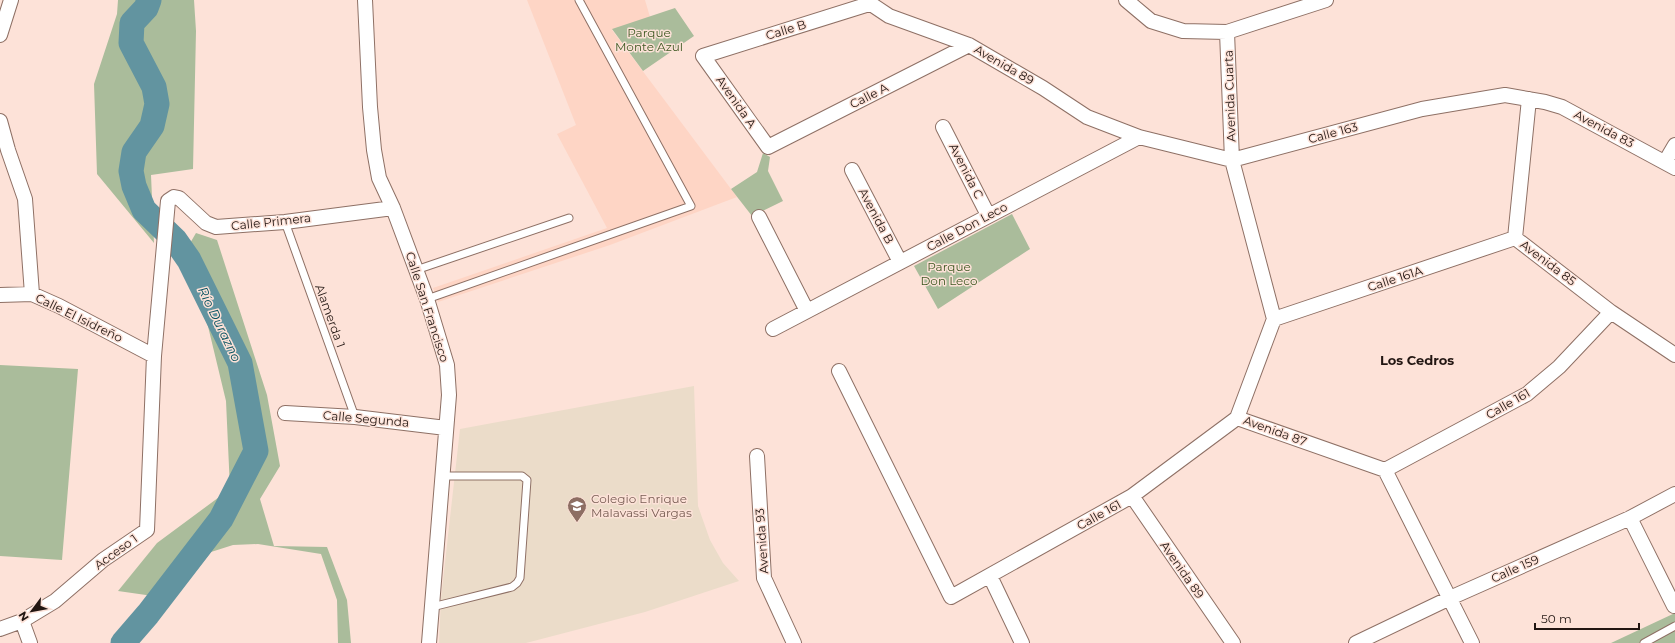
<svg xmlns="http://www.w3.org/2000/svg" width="1675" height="643" viewBox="0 0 1675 643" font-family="Montserrat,sans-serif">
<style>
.built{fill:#fed5c5}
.education{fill:#ebdcc9}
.green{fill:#aabc9b}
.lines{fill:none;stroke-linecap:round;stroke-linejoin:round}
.river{stroke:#6294a0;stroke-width:25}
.service-casing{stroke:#8e7065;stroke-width:9}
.minor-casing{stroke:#8e7065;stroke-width:16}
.service{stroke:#fff;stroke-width:7}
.minor{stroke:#fff;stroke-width:14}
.labels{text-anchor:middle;stroke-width:3;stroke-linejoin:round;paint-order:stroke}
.street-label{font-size:12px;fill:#221612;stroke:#fde2d8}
.park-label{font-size:12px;fill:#405a24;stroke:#fde2d8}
.education-label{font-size:12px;fill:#785e54;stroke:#fde2d8;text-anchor:start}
.water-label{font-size:13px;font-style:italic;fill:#075260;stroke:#fde2d8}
.neighbourhood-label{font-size:13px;font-weight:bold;fill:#221612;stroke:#fde2d8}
</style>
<rect width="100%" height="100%" fill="#fde2d8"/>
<path class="built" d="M 527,0 L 645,0 L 650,17 L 612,30 L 737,197 L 610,245 L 438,302 L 433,288 L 607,228 L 557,134 L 576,125 Z"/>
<path class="education" d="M 694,386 L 698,506 L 710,540 L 723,563 L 739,581 L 645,612 L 526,643 L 439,643 L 441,598 L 460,429 Z"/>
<path class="green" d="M 118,0 L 194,0 L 196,31 L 193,169 L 151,175 L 154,243 L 97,174 L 94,84 L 117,14 Z
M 675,8 L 694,36 L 643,71 L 612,29 Z
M 763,153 L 770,157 L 768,171 L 783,201 L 752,216 L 731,189 L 757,172 Z
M 1012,214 L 1030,249 L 938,309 L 914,266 Z
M 196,233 L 217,240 L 267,395 L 280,466 L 260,499 L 274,546 L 327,547 L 347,600 L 351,643 L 338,643 L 337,600 L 321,554 L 258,544 L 233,545 L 211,552 L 174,599 L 118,591 L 157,543 L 230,489 L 226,401 L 206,318 L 179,262 Z
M 0,365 L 78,369 L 62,560 L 0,556 Z
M 1675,613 L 1675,643 L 1611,643 Z"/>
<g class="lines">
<path class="river" d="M 123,643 L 148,614 L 221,519 L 256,451 L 240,363 L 189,260 L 175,240 L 144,210 L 134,186 L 131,171 L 134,152 L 152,126 L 157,104 L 154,87 L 131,43 L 132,23 L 146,8 L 149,0"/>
<g class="service-casing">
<path id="service" d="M 285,222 L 355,417
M 416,270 L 569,218
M 427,299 L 691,206 L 579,0
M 432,607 L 512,587 L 517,583 L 520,578 L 527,480 L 522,476 L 442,476
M 1644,643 L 1675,626"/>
</g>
<g class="minor-casing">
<path id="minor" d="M 365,0 L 370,107 L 374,150 L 379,178 L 393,208 L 427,299 L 447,365 L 449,395 L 429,643
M 865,0 L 889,16 L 969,45 L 1043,88 L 1087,117 L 1139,137 L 1232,160 L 1422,109 L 1505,95 L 1545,102 L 1562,107 L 1675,168
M 1126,0 L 1151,21 L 1183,31 L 1227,32 L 1326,0
M 869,4 L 703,56 L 768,147 L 969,45
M 1227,32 L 1232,160 L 1274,319 L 1237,418
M 0,35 L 11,0
M 0,121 L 8,150 L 25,199 L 32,294
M 943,127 L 988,215
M 1665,162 L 1675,145
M 852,170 L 900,262
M 759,217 L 807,311
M 1515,238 L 1611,312 L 1675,355
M 1515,238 L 1529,99
M 0,295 L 32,294 L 59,306 L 154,356
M 1274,319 L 1515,238
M 773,329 L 1139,137
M 839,371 L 951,597 L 1132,496 L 1237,418
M 285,413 L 355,417 L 446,428
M 1237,418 L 1385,470 L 1472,643
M 757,456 L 764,578 L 794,643
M 1385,470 L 1527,394 L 1559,367 L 1611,312
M 1132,496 L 1233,643
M 1630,518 L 1674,606
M 990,576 L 1022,643
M 0,629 L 22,621
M 30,643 L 22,621 L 55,601 L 103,560 L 147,530 L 154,356 L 168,201 L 174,197 L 179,198 L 206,223 L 216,227 L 285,222 L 393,208
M 1356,643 L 1450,598 L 1630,518 L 1675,494"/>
</g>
<use href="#service" class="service"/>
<use href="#minor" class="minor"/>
</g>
<defs>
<g id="school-pin" transform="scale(1)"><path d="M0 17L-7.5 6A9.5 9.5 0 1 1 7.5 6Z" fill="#8d6e63" stroke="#fde2d8"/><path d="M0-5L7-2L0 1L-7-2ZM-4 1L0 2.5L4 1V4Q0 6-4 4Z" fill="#fff"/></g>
</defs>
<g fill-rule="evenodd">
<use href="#school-pin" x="577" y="506"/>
</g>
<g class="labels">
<g class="street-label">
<text transform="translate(786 30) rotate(-17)" y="4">Calle B</text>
<text transform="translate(1004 65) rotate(30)" y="4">Avenida 89</text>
<text transform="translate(869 96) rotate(-27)" y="4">Calle A</text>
<text transform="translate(1230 96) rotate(-92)" y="4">Avenida Cuarta</text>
<text transform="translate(736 102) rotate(55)" y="4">Avenida A</text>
<text transform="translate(1604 129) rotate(28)" y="4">Avenida 83</text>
<text transform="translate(1333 133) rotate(-15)" y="4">Calle 163</text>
<text transform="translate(966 171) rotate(63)" y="4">Avenida C</text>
<text transform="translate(876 216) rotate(62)" y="4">Avenida B</text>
<text transform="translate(271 222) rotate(-6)" y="4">Calle Primera</text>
<text transform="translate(967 227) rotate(-28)" y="4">Calle Don Leco</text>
<text transform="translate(1548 263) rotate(37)" y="4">Avenida 85</text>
<text transform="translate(1395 279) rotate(-18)" y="4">Calle 161A</text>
<text transform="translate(427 307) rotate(72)" y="4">Calle San Francisco</text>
<text transform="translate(330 316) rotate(70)" y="4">Alamerda 1</text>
<text transform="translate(79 318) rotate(26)" y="4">Calle El Isidreño</text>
<text transform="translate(1508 404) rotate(-30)" y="4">Calle 161</text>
<text transform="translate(366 419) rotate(5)" y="4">Calle Segunda</text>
<text transform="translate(1275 431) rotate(20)" y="4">Avenida 87</text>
<text transform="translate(1099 515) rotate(-29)" y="4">Calle 161</text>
<text transform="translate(762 541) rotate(-94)" y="4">Avenida 93</text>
<text transform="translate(116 552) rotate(-36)" y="4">Acceso 1</text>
<text transform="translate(1515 569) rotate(-24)" y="4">Calle 159</text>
<text transform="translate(1182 570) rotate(55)" y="4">Avenida 89</text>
</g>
<g class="park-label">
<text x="649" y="37">Parque<tspan x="649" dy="14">Monte Azul</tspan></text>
<text x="949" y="271">Parque<tspan x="949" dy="14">Don Leco</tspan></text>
</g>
<g class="education-label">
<text x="591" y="503">Colegio Enrique<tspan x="591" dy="14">Malavassi Vargas</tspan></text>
</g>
<g class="water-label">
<text transform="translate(220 324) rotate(64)" y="5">Río Durazno</text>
</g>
<g class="neighbourhood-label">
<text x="1417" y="365">Los Cedros</text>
</g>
</g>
<g transform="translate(32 611) rotate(238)" stroke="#fde2d8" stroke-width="3" paint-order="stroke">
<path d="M0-3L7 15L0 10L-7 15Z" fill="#221612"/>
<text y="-6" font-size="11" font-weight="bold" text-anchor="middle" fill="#221612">N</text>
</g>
<path d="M1535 623v6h104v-6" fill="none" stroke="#221612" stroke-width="2"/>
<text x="1541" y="623" font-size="12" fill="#221612" stroke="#fde2d8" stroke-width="3" paint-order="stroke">50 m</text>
</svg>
